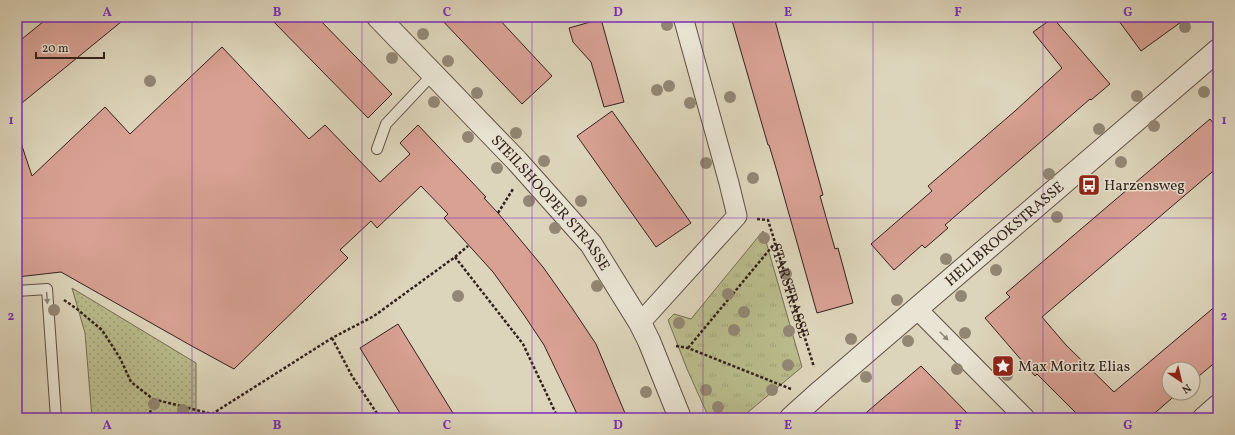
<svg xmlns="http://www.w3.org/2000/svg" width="1235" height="435" viewBox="0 0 1235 435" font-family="Vollkorn,serif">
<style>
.grass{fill:url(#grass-tufts);stroke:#766e54}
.park{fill:url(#park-dots);stroke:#766e54}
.building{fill:#d8a194;stroke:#33221c}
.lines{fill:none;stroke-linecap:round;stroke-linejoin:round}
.service-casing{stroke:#5e4f44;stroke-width:12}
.minor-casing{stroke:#5e4f44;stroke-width:21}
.tertiary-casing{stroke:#5e4f44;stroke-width:24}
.path{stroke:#33221c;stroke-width:2.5;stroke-dasharray:3 2;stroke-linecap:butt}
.service{stroke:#e9e4d3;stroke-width:10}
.minor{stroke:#e9e4d3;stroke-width:19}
.tertiary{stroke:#e9e4d3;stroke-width:22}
.tree{fill:#928773}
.oneway{fill:#8e8378}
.grid{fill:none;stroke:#7b2cbf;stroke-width:1;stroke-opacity:0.55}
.labels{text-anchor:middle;stroke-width:3;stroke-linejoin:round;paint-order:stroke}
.poi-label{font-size:15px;fill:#33221c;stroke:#e9e4d3;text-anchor:start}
.street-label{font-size:15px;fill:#33221c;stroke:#e9e4d3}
.neatline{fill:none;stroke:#7b2cbf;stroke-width:1.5}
.grid-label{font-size:13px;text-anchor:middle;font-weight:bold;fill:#7b2cbf}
</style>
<defs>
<pattern id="grass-tufts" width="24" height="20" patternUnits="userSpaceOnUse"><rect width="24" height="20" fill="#b9bb8b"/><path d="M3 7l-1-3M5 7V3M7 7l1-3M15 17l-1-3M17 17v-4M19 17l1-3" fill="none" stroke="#a0a077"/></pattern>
<pattern id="park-dots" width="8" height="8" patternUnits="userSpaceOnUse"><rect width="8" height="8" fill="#b9bb8b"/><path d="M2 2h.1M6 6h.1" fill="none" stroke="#a0a077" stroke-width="1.8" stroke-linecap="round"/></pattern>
</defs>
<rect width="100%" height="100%" fill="#ddd5bb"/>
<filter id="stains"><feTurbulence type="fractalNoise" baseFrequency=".005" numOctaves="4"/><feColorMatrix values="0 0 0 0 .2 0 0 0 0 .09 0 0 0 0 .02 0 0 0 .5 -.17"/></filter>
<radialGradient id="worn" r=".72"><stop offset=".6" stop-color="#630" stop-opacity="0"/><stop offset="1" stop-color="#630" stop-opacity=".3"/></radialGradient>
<path class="grass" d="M 763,231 L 802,367 L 741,418 L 709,418 L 687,369 L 668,320 L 674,314 L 691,319 Z"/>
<path class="park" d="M 72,288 L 196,363 L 196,418 L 92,418 L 85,333 Z"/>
<path class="building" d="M 49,17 L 127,17 L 17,107 L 17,43 Z
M 269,17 L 317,17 L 392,94 L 368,118 Z
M 439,17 L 497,17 L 552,76 L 522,104 Z
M 731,17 L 774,17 L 823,195 L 820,196 L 835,249 L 838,248 L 853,303 L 817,313 L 776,168 L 769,145 L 768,145 Z
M 1116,17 L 1188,17 L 1141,51 Z
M 1053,18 L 1110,84 L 1091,100 L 1090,99 L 945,225 L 948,228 L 925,248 L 922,245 L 894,270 L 871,244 L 932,191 L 928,186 L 1015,111 L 1062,68 L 1033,32 Z
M 601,19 L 624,102 L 604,107 L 591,62 L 573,42 L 569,28 Z
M 222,47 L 309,139 L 325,125 L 380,182 L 410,154 L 400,143 L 418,125 L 486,197 L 484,198 L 498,213 L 543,267 L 572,308 L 596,344 L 627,418 L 579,418 L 544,345 L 524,315 L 493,272 L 444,218 L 448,214 L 421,186 L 377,228 L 371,221 L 340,250 L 348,258 L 234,369 L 190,345 L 61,272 L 17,277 L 17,140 L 20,140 L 32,176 L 105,107 L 130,134 Z
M 612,111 L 691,223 L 656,247 L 577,136 Z
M 1210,119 L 1218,129 L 1218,167 L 1042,317 L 1066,345 L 1114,392 L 1218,304 L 1218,360 L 1193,381 L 1193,369 L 1169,369 L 1169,393 L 1178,393 L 1149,418 L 1081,418 L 1037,374 L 1035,376 L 985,318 L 1010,297 L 1006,293 Z
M 398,324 L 456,418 L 403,418 L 360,348 Z
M 921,366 L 972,418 L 860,418 L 882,399 Z"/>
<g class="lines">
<g class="service-casing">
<path id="service" d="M 377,149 L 386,124 L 433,74
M 17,291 L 47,289 L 56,418"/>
</g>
<g class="minor-casing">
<path id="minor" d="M 917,309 L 1025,418
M 640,323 L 737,216 L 729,183 L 683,17
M 1202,418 L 1218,404"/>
</g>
<g class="tertiary-casing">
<g id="tertiary">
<path id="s2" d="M 378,17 L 517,161 L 591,244 L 640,323 L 649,341 L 680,418"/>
<path id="s3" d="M 791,418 L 821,391 L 1218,50"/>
</g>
</g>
<g class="path">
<path d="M 498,213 L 513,189"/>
<path id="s1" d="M 757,219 L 768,220 L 814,367"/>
<path d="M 455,257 L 523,344 L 558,418"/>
<path d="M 64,300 L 77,309 L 102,330 L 120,358 L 131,382 L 153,399"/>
<path d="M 332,338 L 352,376 L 380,418"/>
<path d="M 676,346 L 688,348 L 791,389"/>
<path d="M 688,348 L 775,243"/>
<path d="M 212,414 L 213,418"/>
<path d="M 149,418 L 153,399 L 212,414 L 332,338 L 374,316 L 455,257 L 468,246"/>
</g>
<use href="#service" class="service"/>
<use href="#minor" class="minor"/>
<use href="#tertiary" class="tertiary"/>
</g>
<g class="tree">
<circle cx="667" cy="25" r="6"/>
<circle cx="1185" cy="27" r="6"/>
<circle cx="423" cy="34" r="6"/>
<circle cx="392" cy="58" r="6"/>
<circle cx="448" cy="61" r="6"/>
<circle cx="150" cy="81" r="6"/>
<circle cx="669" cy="86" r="6"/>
<circle cx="657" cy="90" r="6"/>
<circle cx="1204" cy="92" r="6"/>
<circle cx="477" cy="93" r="6"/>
<circle cx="1137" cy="96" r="6"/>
<circle cx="730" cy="97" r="6"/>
<circle cx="434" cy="102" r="6"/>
<circle cx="690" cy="103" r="6"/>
<circle cx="1154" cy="126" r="6"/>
<circle cx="1099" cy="129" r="6"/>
<circle cx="516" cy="133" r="6"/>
<circle cx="468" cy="137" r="6"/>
<circle cx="544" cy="161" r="6"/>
<circle cx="1121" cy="162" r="6"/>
<circle cx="706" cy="163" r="6"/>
<circle cx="497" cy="168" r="6"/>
<circle cx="1049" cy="174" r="6"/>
<circle cx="753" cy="178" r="6"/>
<circle cx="1091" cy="185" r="6"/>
<circle cx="529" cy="201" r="6"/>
<circle cx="581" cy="201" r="6"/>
<circle cx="1057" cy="217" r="6"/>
<circle cx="555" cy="228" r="6"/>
<circle cx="764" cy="238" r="6"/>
<circle cx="946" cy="259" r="6"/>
<circle cx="996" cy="270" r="6"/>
<circle cx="786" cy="274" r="6"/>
<circle cx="597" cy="286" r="6"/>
<circle cx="728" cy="294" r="6"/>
<circle cx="458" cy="296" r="6"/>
<circle cx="961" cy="296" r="6"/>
<circle cx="897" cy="300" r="6"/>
<circle cx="54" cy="310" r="6"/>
<circle cx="744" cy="312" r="6"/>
<circle cx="679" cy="323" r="6"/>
<circle cx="734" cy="330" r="6"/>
<circle cx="789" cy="331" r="6"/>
<circle cx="965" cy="333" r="6"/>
<circle cx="851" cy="339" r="6"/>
<circle cx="908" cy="341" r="6"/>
<circle cx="788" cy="365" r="6"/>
<circle cx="957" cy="369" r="6"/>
<circle cx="1007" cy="375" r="6"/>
<circle cx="866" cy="377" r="6"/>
<circle cx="706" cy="390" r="6"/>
<circle cx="772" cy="390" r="6"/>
<circle cx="646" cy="392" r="6"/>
<circle cx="154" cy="404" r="6"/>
<circle cx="718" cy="407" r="6"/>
<circle cx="183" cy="410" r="6"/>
</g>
<defs><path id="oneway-solid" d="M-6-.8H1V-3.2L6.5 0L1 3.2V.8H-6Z"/></defs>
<g class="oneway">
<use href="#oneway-solid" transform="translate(47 298) rotate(86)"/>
<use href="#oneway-solid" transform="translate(944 336) rotate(45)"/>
</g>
<path class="grid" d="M 192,17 L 192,418M 362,17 L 362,418M 532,17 L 532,418M 703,17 L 703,418M 873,17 L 873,418M 1043,17 L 1043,418M 17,218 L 1218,218"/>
<defs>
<g id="bus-square" transform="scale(1.15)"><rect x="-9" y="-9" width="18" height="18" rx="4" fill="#8f2418" stroke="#e9e4d3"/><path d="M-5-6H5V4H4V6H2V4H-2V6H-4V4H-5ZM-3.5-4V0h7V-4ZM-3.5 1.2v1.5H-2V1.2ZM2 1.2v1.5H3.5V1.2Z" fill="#fff"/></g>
<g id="sight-square" transform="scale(1.15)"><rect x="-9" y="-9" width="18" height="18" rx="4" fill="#8f2418" stroke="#e9e4d3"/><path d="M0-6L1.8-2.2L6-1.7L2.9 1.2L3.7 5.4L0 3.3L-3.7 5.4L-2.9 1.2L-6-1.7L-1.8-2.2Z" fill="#fff"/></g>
</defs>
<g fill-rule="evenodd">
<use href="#bus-square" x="1089" y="185"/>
<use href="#sight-square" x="1003" y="366"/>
</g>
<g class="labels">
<g class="poi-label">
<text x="1104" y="190">Harzensweg</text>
<text x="1018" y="371">Max Moritz Elias</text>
</g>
<g class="street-label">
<text dy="5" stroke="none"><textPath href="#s2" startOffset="254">STEILSHOOPER STRASSE</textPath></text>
<text dy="5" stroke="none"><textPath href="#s3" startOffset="282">HELLBROOKSTRASSE</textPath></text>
<text dy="5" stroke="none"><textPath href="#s1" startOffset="85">STARSTRASSE</textPath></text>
</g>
</g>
<rect width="1235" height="435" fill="none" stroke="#ddd5bb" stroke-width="44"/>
<g transform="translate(1181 381) rotate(145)"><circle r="19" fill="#e9e4d3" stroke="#a0968a"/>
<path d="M0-3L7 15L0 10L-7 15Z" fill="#8f2418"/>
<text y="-6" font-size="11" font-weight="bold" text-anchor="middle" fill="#33221c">N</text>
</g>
<path d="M36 52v6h68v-6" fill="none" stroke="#33221c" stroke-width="2"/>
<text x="42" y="52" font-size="12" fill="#33221c" stroke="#e9e4d3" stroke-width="3" paint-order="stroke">20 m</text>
<rect x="22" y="22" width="1191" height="391" class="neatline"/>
<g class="grid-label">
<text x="107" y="16">A</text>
<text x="277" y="16">B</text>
<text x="447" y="16">C</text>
<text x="618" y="16">D</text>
<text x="788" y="16">E</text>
<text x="958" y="16">F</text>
<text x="1128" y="16">G</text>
<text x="11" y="124">1</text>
<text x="1224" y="124">1</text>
<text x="11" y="320">2</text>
<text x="1224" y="320">2</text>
<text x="107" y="429">A</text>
<text x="277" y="429">B</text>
<text x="447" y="429">C</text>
<text x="618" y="429">D</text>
<text x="788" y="429">E</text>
<text x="958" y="429">F</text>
<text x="1128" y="429">G</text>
</g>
<rect width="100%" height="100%" filter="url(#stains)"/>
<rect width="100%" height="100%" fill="url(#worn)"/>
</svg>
